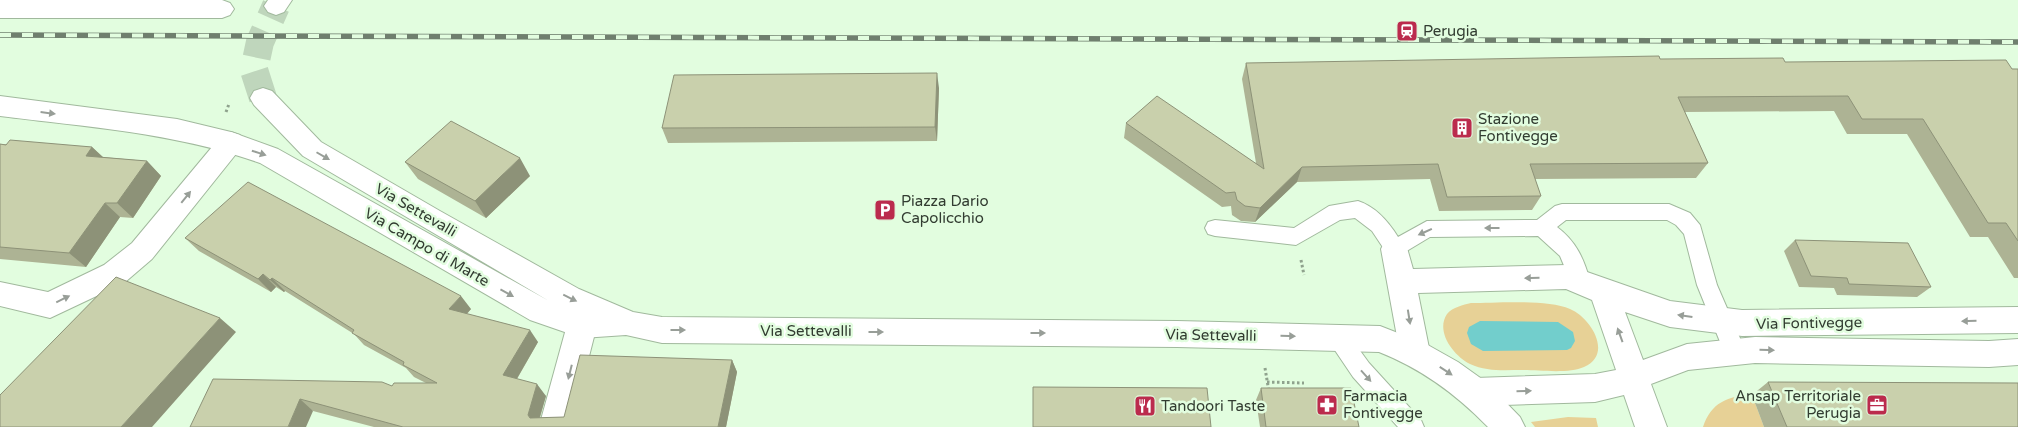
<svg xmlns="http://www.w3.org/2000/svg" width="2018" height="427" viewBox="0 0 2018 427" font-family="'Varela Round',sans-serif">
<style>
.green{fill:#e7d196}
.water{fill:#72cecc}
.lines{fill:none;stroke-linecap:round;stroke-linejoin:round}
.secondary-tunnel{stroke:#bfd6bc;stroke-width:28;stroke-dasharray:28 14;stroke-linecap:butt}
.service-casing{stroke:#a1b99d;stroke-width:2}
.minor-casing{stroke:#a1b99d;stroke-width:2}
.secondary-casing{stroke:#a1b99d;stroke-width:2}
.path{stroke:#8fa28d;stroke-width:3;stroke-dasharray:2.5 2.5;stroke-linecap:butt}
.service{fill:#fff;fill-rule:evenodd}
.minor{fill:#fff;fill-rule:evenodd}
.secondary{fill:#fff;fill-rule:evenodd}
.rail-casing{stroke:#6f7f6e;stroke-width:5.5}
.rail{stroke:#e2fddf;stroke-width:4;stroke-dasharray:11;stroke-linecap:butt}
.wall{fill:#adb394}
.shaded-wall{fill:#8d9278}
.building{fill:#c9d0ac;stroke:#8d9278}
.oneway{fill:#989e98}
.labels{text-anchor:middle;stroke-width:5;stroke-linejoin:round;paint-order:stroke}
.poi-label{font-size:15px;fill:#323c31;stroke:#e2fddf;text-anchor:start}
.street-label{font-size:15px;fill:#323c31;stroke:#e2fddf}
</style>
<rect width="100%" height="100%" fill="#e2fddf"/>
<path class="green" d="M 1471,303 C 1497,303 1547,299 1570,309 C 1590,317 1614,354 1584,367 C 1569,374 1539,370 1523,370 C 1505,370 1487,372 1470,364 C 1454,356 1435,332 1447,314 C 1453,307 1463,305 1471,303 Z
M 1752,395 L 1764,427 L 1703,427 C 1711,403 1727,396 1752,395 Z
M 1568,417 L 1596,418 L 1598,427 L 1535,427 L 1531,422 Z"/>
<path class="water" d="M 1480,321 L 1558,322 L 1573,332 L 1575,341 L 1571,348 L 1567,350 L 1483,351 L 1471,344 L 1467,333 L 1469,327 Z"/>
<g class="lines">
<path class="secondary-tunnel" d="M 263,98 L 254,70 L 260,42 L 276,6"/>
<g class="service-casing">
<path id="service" d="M 1358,201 C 1376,207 1388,221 1398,237 L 1427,221 L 1537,220 L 1555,206 L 1562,204 L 1669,204 L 1690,213 L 1700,225 L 1717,285 L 1746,352 L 1743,359 L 1735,362 L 1727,359 L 1697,285 L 1684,234 L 1676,225 L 1667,220 L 1566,220 L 1557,227 C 1576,241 1584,259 1590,281 L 1587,287 L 1580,290 L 1573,287 L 1560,256 L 1538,236 L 1430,237 L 1395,258 L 1388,255 L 1372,231 L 1355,218 L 1340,220 L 1296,245 L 1215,236 L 1208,234 L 1205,228 L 1208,222 L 1215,220 L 1294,228 L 1329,206 Z
M 1337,328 L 1345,330 L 1369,363 L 1421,420 L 1424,427 L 1398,427 L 1353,377 L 1326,337 L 1329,330 Z"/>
</g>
<g class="minor-casing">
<path id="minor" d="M 0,0 L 222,0 L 230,3 L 234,9 L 230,15 L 222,18 L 0,18 Z
M 231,132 L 240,135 L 244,142 L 240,149 L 152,259 L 124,283 L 50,318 L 0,306 L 0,282 L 48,292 L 104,265 L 132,243 L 222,135 Z
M 1395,237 L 1405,241 L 1413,269 L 1567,265 L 1670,301 L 1742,310 L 2018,307 L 2018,333 L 1742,336 L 1670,327 L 1625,312 L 1643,360 L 1687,344 L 1755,337 L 1989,341 L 2018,339 L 2018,365 L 1989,367 L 1755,363 L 1688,370 L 1651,384 L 1667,427 L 1635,427 L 1624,395 L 1595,402 L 1475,406 L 1464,402 L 1460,392 L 1464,382 L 1475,378 L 1595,374 L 1616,370 L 1592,300 L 1566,289 L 1418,293 L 1430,353 L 1426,362 L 1415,366 L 1404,362 L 1400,353 L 1381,249 L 1385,241 Z
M 582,312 L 592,316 L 597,325 L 571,427 L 539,427 L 567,325 L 572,316 Z"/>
</g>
<g class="secondary-casing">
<path id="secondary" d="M 268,0 L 292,0 L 284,12 L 276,15 L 268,12 L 264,6 Z
M 263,88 L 272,91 L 321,142 L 440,211 L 579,289 L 633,312 L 662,317 L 1177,321 L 1380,326 L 1426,344 L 1458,362 L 1486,382 L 1520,417 L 1525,427 L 1488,427 C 1456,394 1422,369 1379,352 L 1177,347 L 662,343 L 626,335 L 582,338 L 530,320 L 260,163 C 177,133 87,127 0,116 L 0,96 L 177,119 L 231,132 L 278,149 L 549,301 L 303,156 L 254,105 L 250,98 L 254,91 Z"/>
</g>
<path class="path" d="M 226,112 L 229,104
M 1301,260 L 1304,275
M 1265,368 L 1269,392
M 1267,382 L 1304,383"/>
<use href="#service" class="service"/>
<use href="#minor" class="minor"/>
<use href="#secondary" class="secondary"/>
<g class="rail-casing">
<path id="rail" d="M 0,35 L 2018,42"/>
</g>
<use href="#rail" class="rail"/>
</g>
<path class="wall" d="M 1660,59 L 2018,69 L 2018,278 L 2014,278 L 1988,237 L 1970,237 L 1907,134 L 1847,134 L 1834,111 L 1685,112 L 1708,163 L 1696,178 L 1535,179 L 1541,196 L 1532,210 L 1439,211 L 1430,179 L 1297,182 L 1255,222 L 1241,221 L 1232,215 L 1231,206 L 1222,207 L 1124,138 L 1126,123 L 1256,163 L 1242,79 L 1246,63 Z
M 939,88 L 937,141 L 668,143 L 662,128 Z
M 0,144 L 92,147 L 103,157 L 147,161 L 161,176 L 133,218 L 120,217 L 86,267 L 0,259 Z
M 405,162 L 530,176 L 486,218 L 418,179 Z
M 185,238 L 471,309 L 467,314 L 538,342 L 517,379 L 546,396 L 540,418 L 564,417 L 732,360 L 737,372 L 726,427 L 374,427 L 313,411 L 213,379 L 392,386 L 426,383 L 414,377 L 406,368 L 364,345 L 354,334 L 285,291 L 284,292 L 276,287 L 271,292 L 199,251 Z
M 1795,240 L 1931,287 L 1917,297 L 1837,295 L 1834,288 L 1799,287 L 1784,251 Z
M 1768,382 L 2018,427 L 1764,427 L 1752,395 Z
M 1261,388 L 1359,427 L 1260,427 L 1256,400 Z"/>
<path class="shaded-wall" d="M 937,73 L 939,88 L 937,141 L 935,127 Z
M 92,147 L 108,162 L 86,156 Z
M 520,158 L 530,176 L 486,218 L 475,201 Z
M 147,161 L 161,176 L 133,218 L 117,203 Z
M 1302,167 L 1297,182 L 1255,222 L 1260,208 Z
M 105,203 L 120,217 L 86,267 L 69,253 Z
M 263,274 L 276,287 L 271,292 L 258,279 Z
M 272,278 L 285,291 L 284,292 L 270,280 Z
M 461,296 L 471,309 L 459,322 L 449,309 Z
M 220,318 L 236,332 L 152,427 L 121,427 Z
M 530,330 L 538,342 L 512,387 L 503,375 Z
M 732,360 L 737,372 L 726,427 L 718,427 Z
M 537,384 L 546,396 L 537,426 L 528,415 Z
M 300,399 L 313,411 L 306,427 L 288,427 Z"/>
<path class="building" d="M 1659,56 L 1660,59 L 1783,58 L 1785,62 L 2006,60 L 2012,69 L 2018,69 L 2018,241 L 2006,223 L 1988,223 L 1923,119 L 1862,119 L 1848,96 L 1678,97 L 1708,163 L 1530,164 L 1541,196 L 1447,197 L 1438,164 L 1302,167 L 1260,208 L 1245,206 L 1237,200 L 1235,192 L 1226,193 L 1126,123 L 1157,96 L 1264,169 L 1246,63 Z
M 937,73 L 935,127 L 662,128 L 674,75 Z
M 451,121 L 520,158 L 475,201 L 405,162 Z
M 10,140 L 92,147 L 86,156 L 147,161 L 117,203 L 105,203 L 69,253 L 0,247 L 0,144 L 6,145 Z
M 248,182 L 461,296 L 449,309 L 530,330 L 503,375 L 537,384 L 528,415 L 530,418 L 564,417 L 580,355 L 732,360 L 718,427 L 403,427 L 300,399 L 288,427 L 190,427 L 213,379 L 382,382 L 392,386 L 394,383 L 437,383 L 403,365 L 404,362 L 352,333 L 354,330 L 272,278 L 270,280 L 263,274 L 258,279 L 185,238 Z
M 1795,240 L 1908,243 L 1931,287 L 1849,284 L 1847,278 L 1811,276 Z
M 116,277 L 220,318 L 121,427 L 0,427 L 0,395 Z
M 1768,382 L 2018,383 L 2018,427 L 1787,427 Z
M 1033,387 L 1207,388 L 1211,427 L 1033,427 Z
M 1261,388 L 1351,388 L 1359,427 L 1266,427 Z"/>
<defs><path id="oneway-solid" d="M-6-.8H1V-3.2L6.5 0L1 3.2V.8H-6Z" transform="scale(1.25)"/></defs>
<g class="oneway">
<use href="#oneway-solid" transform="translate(48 113) rotate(7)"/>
<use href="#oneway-solid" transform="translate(259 153) rotate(18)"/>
<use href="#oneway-solid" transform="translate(323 156) rotate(30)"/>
<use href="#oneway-solid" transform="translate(186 197) rotate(-51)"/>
<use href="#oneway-solid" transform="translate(1492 228) rotate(-180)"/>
<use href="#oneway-solid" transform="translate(1425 232) rotate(156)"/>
<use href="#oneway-solid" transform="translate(1532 278) rotate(179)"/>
<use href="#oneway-solid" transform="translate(507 293) rotate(29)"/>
<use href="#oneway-solid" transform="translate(570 298) rotate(26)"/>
<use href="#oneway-solid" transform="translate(63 299) rotate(-26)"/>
<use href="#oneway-solid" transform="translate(1685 316) rotate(-172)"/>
<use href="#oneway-solid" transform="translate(1409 317) rotate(81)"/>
<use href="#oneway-solid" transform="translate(1969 321) rotate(179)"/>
<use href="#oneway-solid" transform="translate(678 330)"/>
<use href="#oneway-solid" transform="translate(876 332)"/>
<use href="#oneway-solid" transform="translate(1038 333)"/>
<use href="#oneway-solid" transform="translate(1620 335) rotate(-110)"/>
<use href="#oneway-solid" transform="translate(1288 336) rotate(1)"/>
<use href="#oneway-solid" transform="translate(1767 350) rotate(1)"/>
<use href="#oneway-solid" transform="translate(1446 371) rotate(33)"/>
<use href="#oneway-solid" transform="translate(570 372) rotate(104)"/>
<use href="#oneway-solid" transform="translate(1366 376) rotate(48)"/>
<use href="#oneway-solid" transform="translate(1524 391) rotate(-2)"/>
</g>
<defs>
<g id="station-square" transform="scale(1.125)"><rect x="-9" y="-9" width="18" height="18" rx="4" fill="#bb2b4d" stroke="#e2fddf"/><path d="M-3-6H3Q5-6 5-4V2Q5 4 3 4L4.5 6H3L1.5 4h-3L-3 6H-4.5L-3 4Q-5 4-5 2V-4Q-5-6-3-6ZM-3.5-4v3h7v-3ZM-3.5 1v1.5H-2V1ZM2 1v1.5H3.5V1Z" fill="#fff"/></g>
<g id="building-square" transform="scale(1.125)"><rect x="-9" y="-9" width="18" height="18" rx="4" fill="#bb2b4d" stroke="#e2fddf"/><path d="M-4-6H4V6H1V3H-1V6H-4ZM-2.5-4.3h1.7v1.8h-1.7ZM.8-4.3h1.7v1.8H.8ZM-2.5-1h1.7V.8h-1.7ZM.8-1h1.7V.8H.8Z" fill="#fff"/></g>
<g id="parking-square" transform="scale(1.125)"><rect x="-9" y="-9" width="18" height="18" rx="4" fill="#bb2b4d" stroke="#e2fddf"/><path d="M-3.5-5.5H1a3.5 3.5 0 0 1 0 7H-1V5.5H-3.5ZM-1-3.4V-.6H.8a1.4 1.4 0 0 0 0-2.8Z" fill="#fff"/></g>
<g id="pharmacy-square" transform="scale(1.125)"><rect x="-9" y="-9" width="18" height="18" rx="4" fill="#bb2b4d" stroke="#e2fddf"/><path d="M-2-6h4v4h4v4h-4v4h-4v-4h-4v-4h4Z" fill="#fff"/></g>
<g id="office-square" transform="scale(1.125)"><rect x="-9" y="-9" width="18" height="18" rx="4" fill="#bb2b4d" stroke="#e2fddf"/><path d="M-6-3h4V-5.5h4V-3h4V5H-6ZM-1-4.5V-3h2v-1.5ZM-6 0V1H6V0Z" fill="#fff"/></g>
<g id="restaurant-square" transform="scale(1.125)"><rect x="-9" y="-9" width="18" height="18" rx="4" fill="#bb2b4d" stroke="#e2fddf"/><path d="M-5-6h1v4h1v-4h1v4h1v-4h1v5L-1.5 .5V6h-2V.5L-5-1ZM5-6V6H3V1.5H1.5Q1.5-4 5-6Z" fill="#fff"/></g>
</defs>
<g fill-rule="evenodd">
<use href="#station-square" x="1407" y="31"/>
<use href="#building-square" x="1462" y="128"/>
<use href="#parking-square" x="885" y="210"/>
<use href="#pharmacy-square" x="1327" y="405"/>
<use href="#office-square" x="1877" y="405"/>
<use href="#restaurant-square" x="1145" y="406"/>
</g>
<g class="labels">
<g class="poi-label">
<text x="1423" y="36">Perugia</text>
<text x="1478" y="124">Stazione<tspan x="1478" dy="17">Fontivegge</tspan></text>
<text x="901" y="206">Piazza Dario<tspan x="901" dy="17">Capolicchio</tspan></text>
<text x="1343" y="401">Farmacia<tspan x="1343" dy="17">Fontivegge</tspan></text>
<text x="1861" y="401" text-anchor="end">Ansap Territoriale<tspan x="1861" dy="17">Perugia</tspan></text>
<text x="1161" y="411">Tandoori Taste</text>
</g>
<g class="street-label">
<text transform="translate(416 210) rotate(30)" y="5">Via Settevalli</text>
<text transform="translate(427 247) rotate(30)" y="5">Via Campo di Marte</text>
<text transform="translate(1809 323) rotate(-1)" y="5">Via Fontivegge</text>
<text x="806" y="336">Via Settevalli</text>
<text transform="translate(1211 335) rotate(1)" y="5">Via Settevalli</text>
</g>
</g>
</svg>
